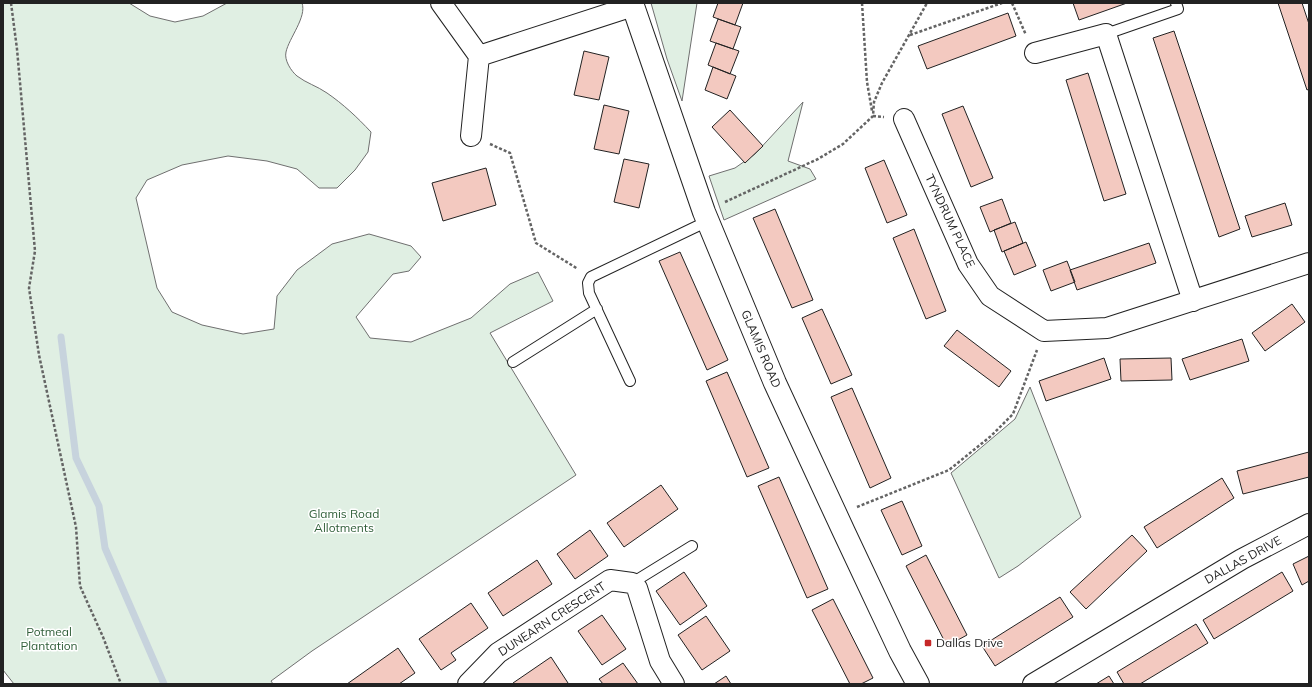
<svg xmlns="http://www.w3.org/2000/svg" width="1312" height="687" viewBox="0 0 1312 687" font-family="Mulish,sans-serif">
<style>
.green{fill:#e0efe3;stroke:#6f6f6f}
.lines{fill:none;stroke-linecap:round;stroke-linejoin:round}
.stream{stroke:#c7d3dd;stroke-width:7}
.building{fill:#f3c9c0;stroke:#222}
.service-casing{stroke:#222;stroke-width:12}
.minor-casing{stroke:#222;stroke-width:22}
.tertiary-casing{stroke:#222;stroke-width:24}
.path{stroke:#646464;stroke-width:2.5;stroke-dasharray:3 2;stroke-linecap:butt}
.service{stroke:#fff;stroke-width:10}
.minor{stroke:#fff;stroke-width:20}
.tertiary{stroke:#fff;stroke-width:22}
.poi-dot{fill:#c62828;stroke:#fff;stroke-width:1.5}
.labels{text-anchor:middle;stroke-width:3;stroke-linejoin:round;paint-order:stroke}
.street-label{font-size:12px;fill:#222;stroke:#fff}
.park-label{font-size:12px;fill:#2f5e38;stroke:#fff}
.poi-label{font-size:12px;fill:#222;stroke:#fff;text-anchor:start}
</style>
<rect width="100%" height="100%" fill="#fff"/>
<path class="green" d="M 3,3 L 129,3 L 150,16 L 175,22 L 203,16 L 227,3 L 302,3 C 307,17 289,38 286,52 C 284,60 291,71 297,76 C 306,83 317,86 327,93 C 343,104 357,117 371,132 L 368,152 L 355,170 L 337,188 L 319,188 L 297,169 L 267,161 L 228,156 L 182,165 L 147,180 L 136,198 L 157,288 L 172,312 L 202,325 L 243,334 L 274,329 L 277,296 L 297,270 L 332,244 L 369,234 L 411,246 L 421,257 L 409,271 L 393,274 L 356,317 L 370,338 L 411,342 L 471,318 L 510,284 L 538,272 L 553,301 L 490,333 L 576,475 L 312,651 L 271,681 L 273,684 L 14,684 L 3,670 Z
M 651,3 L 697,3 L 682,101 L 667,59 Z
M 803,102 L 788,161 L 810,169 L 816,179 L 724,220 L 709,176 L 735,168 L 755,154 Z
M 1030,387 L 1081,517 L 1018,566 L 999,578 L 951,473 L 1015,419 Z"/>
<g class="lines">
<path class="stream" d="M 61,337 L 76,458 L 99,506 L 105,548 L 164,684"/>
</g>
<path class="building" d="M 718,3 L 743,3 L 735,25 L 713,17 Z
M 1073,3 L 1127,3 L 1079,20 Z
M 1278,3 L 1302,3 L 1309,24 L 1309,89 L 1307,90 Z
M 1008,13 L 1016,36 L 927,69 L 918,46 Z
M 718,19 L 741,27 L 733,49 L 710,41 Z
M 1174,31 L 1240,229 L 1219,237 L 1153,38 Z
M 716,43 L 739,51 L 730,74 L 708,65 Z
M 584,51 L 609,57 L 599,100 L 574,95 Z
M 713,67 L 736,76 L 727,99 L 705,90 Z
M 1088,73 L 1126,194 L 1104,201 L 1066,80 Z
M 604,105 L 629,111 L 619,154 L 594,149 Z
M 963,106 L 993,178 L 971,187 L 942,114 Z
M 730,110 L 763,146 L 745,163 L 712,127 Z
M 624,159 L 649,164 L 639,208 L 614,202 Z
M 884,160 L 907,215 L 887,223 L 865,168 Z
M 486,168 L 496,205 L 443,221 L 432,183 Z
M 1002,199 L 1011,223 L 990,232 L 980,207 Z
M 1285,203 L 1292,225 L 1252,237 L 1245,216 Z
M 775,209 L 813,300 L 792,308 L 753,218 Z
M 1015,222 L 1023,243 L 1002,252 L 994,230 Z
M 914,229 L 946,311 L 926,319 L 893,238 Z
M 1026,242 L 1036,266 L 1014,275 L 1004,251 Z
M 1149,243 L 1156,263 L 1077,290 L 1070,270 Z
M 680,252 L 728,360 L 707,370 L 659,261 Z
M 1067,261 L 1075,282 L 1051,291 L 1043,270 Z
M 1292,304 L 1305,322 L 1265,351 L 1252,333 Z
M 822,309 L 852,375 L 831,384 L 802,318 Z
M 957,330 L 1011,371 L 999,387 L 944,346 Z
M 1242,339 L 1249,361 L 1190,380 L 1182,359 Z
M 1104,358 L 1111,379 L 1046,401 L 1039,381 Z
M 1171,358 L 1172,380 L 1121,381 L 1120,359 Z
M 727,372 L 769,468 L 747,477 L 706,381 Z
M 852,388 L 891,478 L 870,488 L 831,397 Z
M 1309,452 L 1309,477 L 1243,494 L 1237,471 Z
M 779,477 L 828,589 L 807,598 L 758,486 Z
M 1222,478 L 1234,498 L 1157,548 L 1144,527 Z
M 661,485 L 678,509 L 624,547 L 607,523 Z
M 902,501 L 922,546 L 902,555 L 881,510 Z
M 590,530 L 608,556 L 575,579 L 557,554 Z
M 1132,535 L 1147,551 L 1086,609 L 1070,592 Z
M 926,555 L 967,635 L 947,646 L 906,566 Z
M 1309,556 L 1309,581 L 1302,585 L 1293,564 Z
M 537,560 L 552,584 L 503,616 L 488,593 Z
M 684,572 L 707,606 L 680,625 L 656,591 Z
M 1282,572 L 1293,591 L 1214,639 L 1203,620 Z
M 1060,597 L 1073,617 L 995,666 L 982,646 Z
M 833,599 L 873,678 L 861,684 L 850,684 L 812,610 Z
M 471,603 L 488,628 L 451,653 L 456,660 L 441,670 L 419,639 Z
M 602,615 L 626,649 L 602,665 L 578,631 Z
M 706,616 L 730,651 L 702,670 L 678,635 Z
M 1196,624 L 1208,643 L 1140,684 L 1124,684 L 1117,672 Z
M 398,648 L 415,673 L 399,684 L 347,684 Z
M 551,657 L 568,683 L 567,684 L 514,684 L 513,683 Z
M 623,663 L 638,684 L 603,684 L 599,679 Z
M 726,676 L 731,684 L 714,684 Z
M 1109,676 L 1114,684 L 1096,684 Z"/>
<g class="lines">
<g class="service-casing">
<path id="service" d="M 1106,34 L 1178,9 L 1176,3
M 513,362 L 597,309
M 630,381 L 589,293 L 588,283 L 591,277 L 708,221
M 632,583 L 692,546"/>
</g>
<g class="minor-casing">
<path id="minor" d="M 441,3 L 479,56 L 471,136
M 1035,53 L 1106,34 L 1193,301
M 479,56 L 633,6
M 904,119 L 968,264 L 990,296 L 1044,331 L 1107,328 L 1309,263
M 468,684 L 498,653 L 610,580 L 632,583 L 637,588 L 660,661 L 674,684
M 1033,684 L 1242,559 L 1309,524"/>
</g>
<g class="tertiary-casing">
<path id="tertiary" d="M 632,3 L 704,212 L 775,383 L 844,532 L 900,651 L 918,684"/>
</g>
<path class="path" d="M 11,3 L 17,49 L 35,251 L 29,288 L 39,355 L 76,527 L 80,586 L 103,637 L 121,684
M 862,3 L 867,82 L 872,111
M 1012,3 L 1026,35
M 910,35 L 1002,3
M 873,116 L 884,117
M 490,144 L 510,153 L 536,243 L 578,269
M 725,202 L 818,159 L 843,144 L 873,116 L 874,102 L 882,83 L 927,3
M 857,507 L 949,470 L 991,436 L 1013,414 L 1037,350"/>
<use href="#service" class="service"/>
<use href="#minor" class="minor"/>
<use href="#tertiary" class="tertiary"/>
</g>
<rect class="poi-dot" x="924" y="639" width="8" height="8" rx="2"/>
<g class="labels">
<g class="street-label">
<text transform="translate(950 221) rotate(65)" y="4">TYNDRUM PLACE</text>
<text transform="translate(761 349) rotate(67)" y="4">GLAMIS ROAD</text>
<text transform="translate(1243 560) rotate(-29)" y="4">DALLAS DRIVE</text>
<text transform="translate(552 619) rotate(-33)" y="4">DUNEARN CRESCENT</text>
</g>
<g class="park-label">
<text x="344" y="518">Glamis Road<tspan x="344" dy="14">Allotments</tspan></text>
<text x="49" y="636">Potmeal<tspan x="49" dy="14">Plantation</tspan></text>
</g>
<g class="poi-label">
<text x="936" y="647">Dallas Drive</text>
</g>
</g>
<rect width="1312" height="687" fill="none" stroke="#222222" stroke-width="8"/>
</svg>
